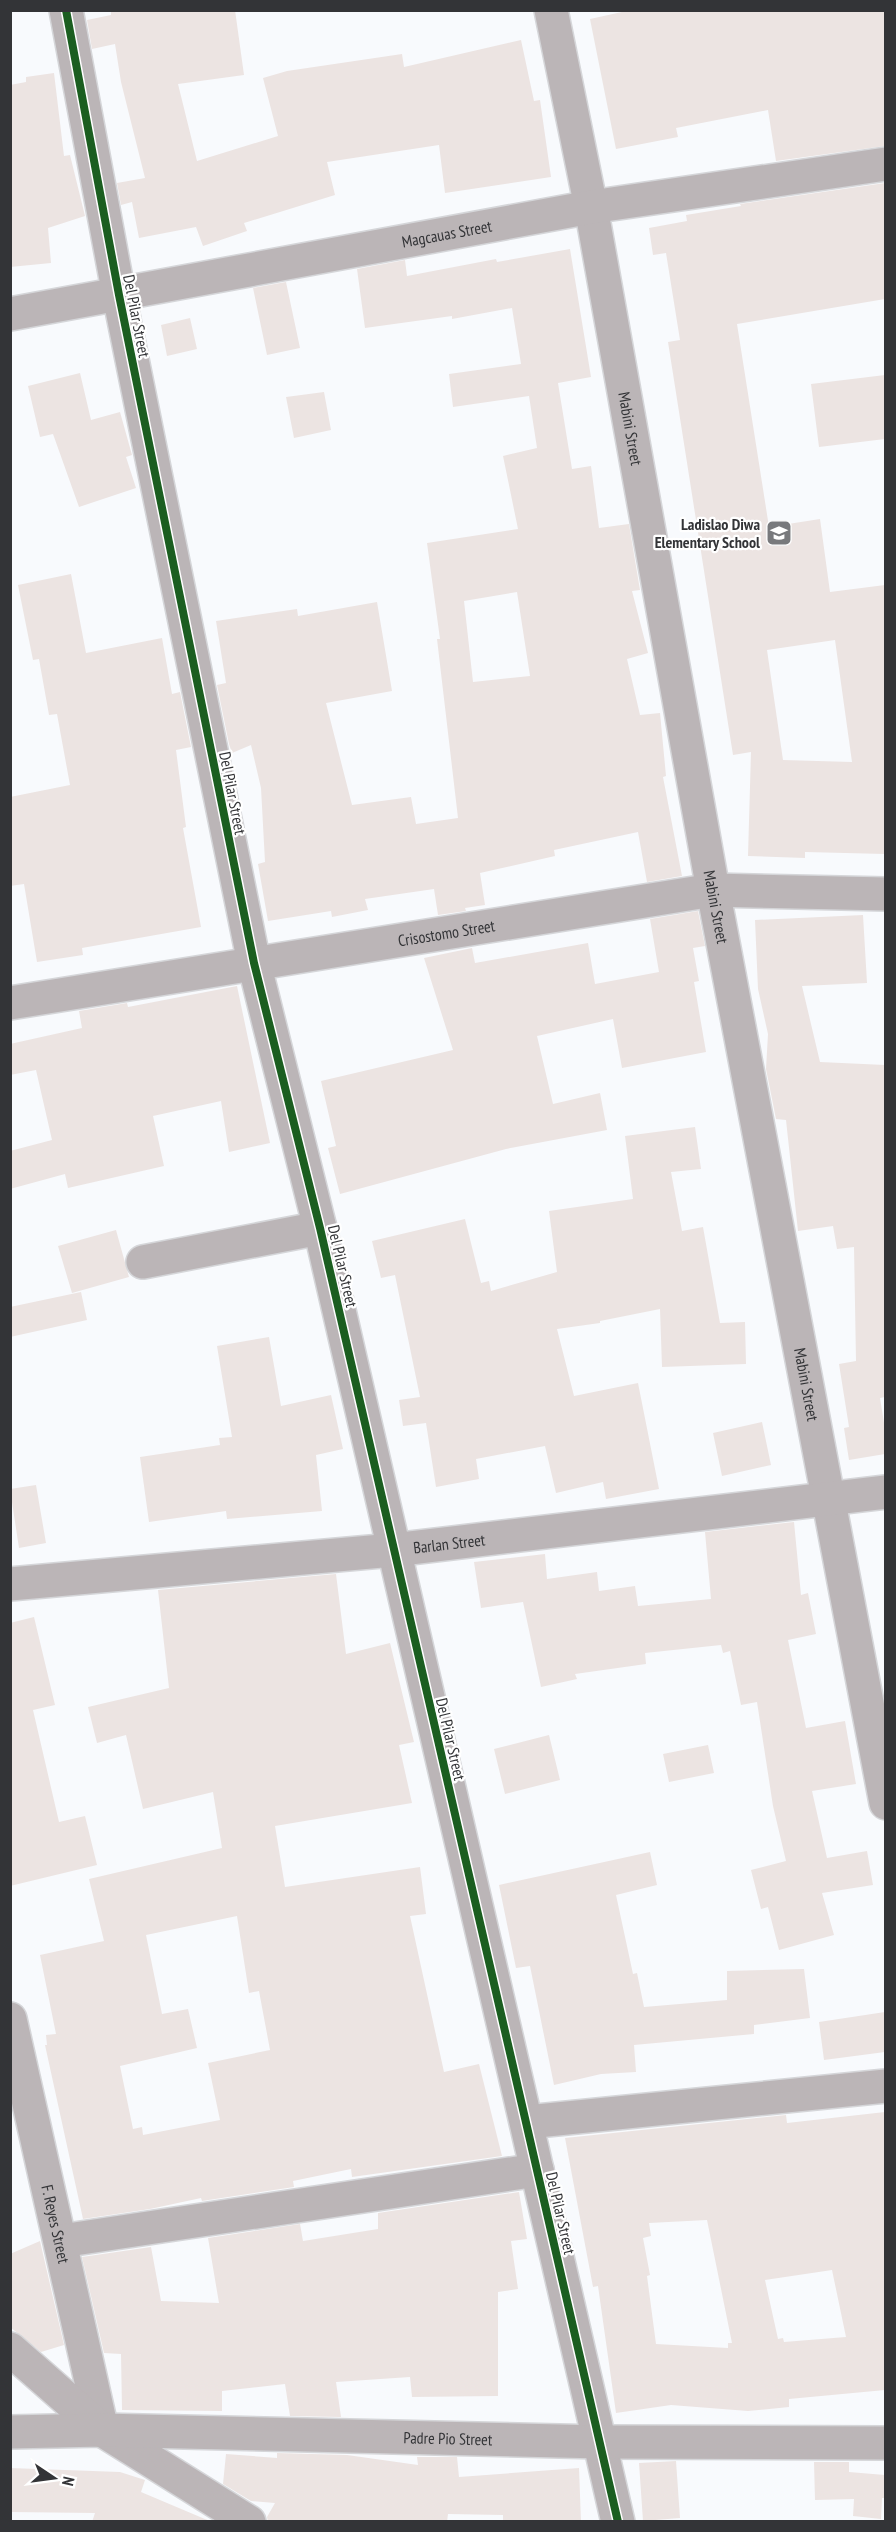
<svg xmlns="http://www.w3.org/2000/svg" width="896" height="2532" viewBox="0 0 896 2532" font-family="'PT Sans Narrow',sans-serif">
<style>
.building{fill:#ece4e2;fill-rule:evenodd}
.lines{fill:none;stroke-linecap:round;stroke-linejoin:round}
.minor-casing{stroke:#d5d6d9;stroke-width:36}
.tertiary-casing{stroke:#d5d6d9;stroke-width:36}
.minor{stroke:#bbb5b7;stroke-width:33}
.tertiary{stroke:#bbb5b7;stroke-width:33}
.cycleway-casing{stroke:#fff;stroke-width:11}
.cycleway{stroke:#1b5e20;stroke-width:8}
.labels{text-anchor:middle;stroke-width:4.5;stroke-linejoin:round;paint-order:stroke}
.street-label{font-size:16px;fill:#333437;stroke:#fff}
.poi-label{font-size:16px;font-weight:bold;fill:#333437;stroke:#fff;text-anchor:end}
</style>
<rect width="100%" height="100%" fill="#f8fafd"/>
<path class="building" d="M 111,10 L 235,10 L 244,75 L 178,84 L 197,161 L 278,136 L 263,78 L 287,71 L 402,54 L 404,67 L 521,40 L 534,101 L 540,100 L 551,177 L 445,193 L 439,145 L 327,162 L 335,195 L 244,223 L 247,231 L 203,246 L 196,227 L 139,238 L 132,202 L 121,205 L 117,183 L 145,178 L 121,82 L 115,44 L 92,49 L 87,20 L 111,15 Z
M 631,10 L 885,10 L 885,146 L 776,161 L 768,110 L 676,128 L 678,137 L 616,149 L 590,19 Z
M 54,73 L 64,156 L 70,155 L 85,216 L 48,228 L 51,263 L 10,267 L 10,85 L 26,82 L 26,77 Z
M 885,183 L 885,299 L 737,324 L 769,527 L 820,519 L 830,592 L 885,585 L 885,854 L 805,852 L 805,858 L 748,856 L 751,752 L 733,755 L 668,342 L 680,340 L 666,253 L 653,255 L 649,228 L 687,221 L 686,215 L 741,206 L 740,204 ZM 835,640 L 852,762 L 783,760 L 767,650 Z
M 570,249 L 591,377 L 558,383 L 572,469 L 591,466 L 599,528 L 629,524 L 640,590 L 632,591 L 648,653 L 627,659 L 640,715 L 660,713 L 666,776 L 663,777 L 682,876 L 647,882 L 638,832 L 554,850 L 555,856 L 480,873 L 485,905 L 465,908 L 466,911 L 438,915 L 434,889 L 365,899 L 368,910 L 332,917 L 331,911 L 268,921 L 258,864 L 265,862 L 261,788 L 251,745 L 232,753 L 229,744 L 217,685 L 226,683 L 216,621 L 297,609 L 298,616 L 377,602 L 392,691 L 326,703 L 352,805 L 411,797 L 416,824 L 458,818 L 437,639 L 440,639 L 427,543 L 518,529 L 503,456 L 537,448 L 529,396 L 453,407 L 449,374 L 521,364 L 512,308 L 452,319 L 452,316 L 365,328 L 357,269 L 405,260 L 407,276 L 496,259 L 497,262 ZM 517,592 L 530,676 L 473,682 L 464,601 Z
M 286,282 L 300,348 L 267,355 L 253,288 Z
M 190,318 L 197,349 L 167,356 L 161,325 Z
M 80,373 L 91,420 L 120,412 L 132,455 L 126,457 L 136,488 L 79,507 L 53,434 L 40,437 L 28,386 Z
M 885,375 L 885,439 L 819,447 L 811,384 Z
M 324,392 L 331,430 L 294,438 L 286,397 Z
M 71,574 L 86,653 L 162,638 L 172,694 L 180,692 L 191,747 L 176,750 L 186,827 L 183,828 L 201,927 L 82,948 L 83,955 L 37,962 L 24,884 L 10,886 L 10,797 L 70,785 L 57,714 L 49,715 L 39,659 L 33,660 L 18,585 Z
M 698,911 L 705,946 L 693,948 L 699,981 L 694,982 L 706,1052 L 622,1068 L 613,1019 L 537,1036 L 553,1104 L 600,1093 L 607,1130 L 506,1149 L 340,1194 L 328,1148 L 336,1146 L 321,1081 L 453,1050 L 424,958 L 472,948 L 475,963 L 588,943 L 595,984 L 659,972 L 650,919 Z
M 863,915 L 867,983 L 802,986 L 820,1062 L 885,1065 L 885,1397 L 880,1398 L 885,1429 L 885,1454 L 849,1460 L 844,1428 L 849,1427 L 839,1364 L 856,1361 L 854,1247 L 837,1249 L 833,1226 L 798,1231 L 786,1120 L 776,1119 L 766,1069 L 768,1034 L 758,989 L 755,920 Z
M 237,986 L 270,1143 L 229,1152 L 221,1101 L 153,1116 L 164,1166 L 68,1188 L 65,1174 L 10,1189 L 10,1151 L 52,1140 L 36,1070 L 10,1075 L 10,1044 L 82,1028 L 79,1011 L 127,1003 L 128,1007 Z
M 695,1127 L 701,1169 L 671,1172 L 682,1231 L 703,1227 L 720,1323 L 745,1322 L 746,1364 L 662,1367 L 660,1309 L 600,1321 L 600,1323 L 557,1329 L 574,1396 L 638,1383 L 659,1489 L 606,1499 L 603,1482 L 556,1493 L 545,1446 L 476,1459 L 479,1479 L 436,1487 L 426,1423 L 403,1426 L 399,1400 L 420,1397 L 395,1275 L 381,1278 L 372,1241 L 465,1219 L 481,1283 L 489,1281 L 491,1291 L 557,1272 L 549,1211 L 633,1199 L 625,1136 Z
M 116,1230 L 129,1277 L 72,1293 L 58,1246 Z
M 81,1292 L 87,1320 L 10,1337 L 10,1307 Z
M 269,1337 L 281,1406 L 331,1395 L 343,1449 L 316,1455 L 322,1511 L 227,1519 L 226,1511 L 149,1522 L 140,1457 L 220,1445 L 219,1438 L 232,1437 L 217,1346 Z
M 762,1422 L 771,1465 L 722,1476 L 713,1433 Z
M 36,1485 L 46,1543 L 19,1548 L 10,1489 Z
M 794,1522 L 801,1595 L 808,1593 L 816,1634 L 788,1640 L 806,1728 L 845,1721 L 856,1784 L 812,1791 L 827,1858 L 867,1851 L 873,1885 L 822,1893 L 834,1935 L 779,1950 L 768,1907 L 761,1909 L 751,1870 L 786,1861 L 773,1806 L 757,1702 L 741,1705 L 730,1651 L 723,1653 L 721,1645 L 645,1653 L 646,1664 L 575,1674 L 577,1679 L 541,1687 L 523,1602 L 481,1608 L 474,1562 L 545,1554 L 547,1579 L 597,1572 L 599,1591 L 635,1586 L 638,1606 L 711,1599 L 705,1532 Z
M 336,1574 L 346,1654 L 390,1643 L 414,1742 L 399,1745 L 412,1803 L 275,1826 L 285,1887 L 420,1867 L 426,1914 L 410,1916 L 444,2072 L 479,2064 L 502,2156 L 352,2177 L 351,2169 L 293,2181 L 294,2187 L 202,2201 L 201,2198 L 150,2209 L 83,2219 L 45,2045 L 47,2045 L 46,2035 L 56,2034 L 40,1955 L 104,1941 L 89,1879 L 222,1848 L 213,1792 L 143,1809 L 126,1735 L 97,1743 L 88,1707 L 169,1688 L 158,1590 ZM 237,1916 L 249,1993 L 259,1991 L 270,2050 L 208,2063 L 220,2120 L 143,2135 L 142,2127 L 133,2129 L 120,2066 L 197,2048 L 188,2009 L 162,2014 L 146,1935 Z
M 34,1617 L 55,1705 L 33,1710 L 59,1822 L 85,1816 L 97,1865 L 10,1886 L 10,1623 Z
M 549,1735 L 560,1780 L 505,1794 L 494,1749 Z
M 708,1745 L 714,1773 L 669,1782 L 663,1754 Z
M 650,1852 L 657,1885 L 616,1895 L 633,1974 L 637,1973 L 644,2007 L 727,2000 L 727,1971 L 804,1969 L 810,2018 L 754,2025 L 754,2034 L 634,2045 L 636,2072 L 601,2074 L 554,2085 L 530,1966 L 516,1968 L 499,1885 Z
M 885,2012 L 885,2052 L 824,2060 L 819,2022 Z
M 885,2112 L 885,2390 L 789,2399 L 789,2407 L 748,2411 L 671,2405 L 616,2413 L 598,2286 L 593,2287 L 565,2138 L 786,2115 L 787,2123 ZM 707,2220 L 732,2343 L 728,2343 L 728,2348 L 656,2344 L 647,2276 L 650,2275 L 643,2238 L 651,2236 L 649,2223 ZM 832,2270 L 846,2337 L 784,2342 L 783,2338 L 778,2339 L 765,2280 Z
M 519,2192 L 527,2239 L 511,2241 L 518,2289 L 498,2292 L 498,2396 L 412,2397 L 410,2377 L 336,2382 L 341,2417 L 290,2416 L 285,2384 L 222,2391 L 222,2411 L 122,2410 L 121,2354 L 104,2353 L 82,2257 L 151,2247 L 161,2301 L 219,2303 L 208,2238 L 300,2224 L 303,2241 L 378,2229 L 378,2213 Z
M 40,2241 L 64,2345 L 41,2352 L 10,2327 L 10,2254 Z
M 277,2453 L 347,2455 L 418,2465 L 417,2457 L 457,2457 L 459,2477 L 579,2468 L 581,2522 L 503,2522 L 503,2515 L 448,2514 L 447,2522 L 268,2522 L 267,2517 L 275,2503 L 251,2501 L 223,2484 L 226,2454 L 277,2458 Z
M 676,2461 L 680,2518 L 643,2521 L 639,2463 Z
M 814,2462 L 849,2462 L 849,2472 L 885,2475 L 885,2498 L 882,2498 L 881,2519 L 853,2516 L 854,2499 L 815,2500 Z
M 10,2468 L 120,2472 L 145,2480 L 141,2492 L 212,2522 L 92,2522 L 95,2513 L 10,2512 Z"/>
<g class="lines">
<g class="minor-casing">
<g id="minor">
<path d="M 66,10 L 119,295 L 254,963 L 320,1228 L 618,2522"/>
<path id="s1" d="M 551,10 L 591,207 L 713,890 L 886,1803"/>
<path id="s2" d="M 10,1003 L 713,890 L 886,894"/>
<path d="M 143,1262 L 320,1228"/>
<path id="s3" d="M 10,1584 L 393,1550 L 886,1492"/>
<path id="s4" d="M 10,2019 L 102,2430"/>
<path d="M 527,2122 L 886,2086"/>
<path d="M 61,2241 L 537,2170"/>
<path d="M 10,2349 L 102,2430 L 249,2522"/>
<path id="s5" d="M 10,2432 L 102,2430 L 601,2442 L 886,2443"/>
</g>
</g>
<g class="tertiary-casing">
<g id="tertiary">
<path id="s6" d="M 10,314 L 591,207 L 886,164"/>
</g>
</g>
<use href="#minor" class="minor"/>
<use href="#tertiary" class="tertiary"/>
<g class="cycleway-casing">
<path id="cycleway" d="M 66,10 L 119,295 L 254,963 L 320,1228 L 618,2522"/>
</g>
<use href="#cycleway" class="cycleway"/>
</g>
<defs>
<g id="school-square" transform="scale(1.35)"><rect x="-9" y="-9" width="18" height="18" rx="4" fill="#78797c" stroke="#fff"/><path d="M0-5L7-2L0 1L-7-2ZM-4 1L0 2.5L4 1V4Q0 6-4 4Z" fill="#fff"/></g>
</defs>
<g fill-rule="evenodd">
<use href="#school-square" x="779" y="533"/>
</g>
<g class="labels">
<g class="street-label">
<text dy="6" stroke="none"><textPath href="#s6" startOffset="444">Magcauas Street</textPath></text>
<text transform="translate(137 316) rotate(79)" y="6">Del Pilar Street</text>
<text dy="6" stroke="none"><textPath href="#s1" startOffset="426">Mabini Street</textPath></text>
<text transform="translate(233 793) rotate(79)" y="6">Del Pilar Street</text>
<text dy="6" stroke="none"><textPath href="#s1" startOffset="912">Mabini Street</textPath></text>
<text dy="6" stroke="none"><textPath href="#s2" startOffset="442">Crisostomo Street</textPath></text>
<text transform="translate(343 1266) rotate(77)" y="6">Del Pilar Street</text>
<text dy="6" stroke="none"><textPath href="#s1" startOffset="1398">Mabini Street</textPath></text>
<text dy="6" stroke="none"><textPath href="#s3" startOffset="441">Barlan Street</textPath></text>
<text transform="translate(451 1739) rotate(77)" y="6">Del Pilar Street</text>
<text transform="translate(561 2213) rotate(77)" y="6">Del Pilar Street</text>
<text dy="6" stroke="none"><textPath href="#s4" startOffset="210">F. Reyes Street</textPath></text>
<text dy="6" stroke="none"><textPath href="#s5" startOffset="438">Padre Pio Street</textPath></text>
</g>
<g class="poi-label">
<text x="760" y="530">Ladislao Diwa<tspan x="760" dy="18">Elementary School</tspan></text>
</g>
</g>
<rect width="896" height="2532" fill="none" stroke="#333437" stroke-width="24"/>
<g transform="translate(54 2478) rotate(103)" stroke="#ffffff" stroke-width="4.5" paint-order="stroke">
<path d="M0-4.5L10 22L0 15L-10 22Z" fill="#333437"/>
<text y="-9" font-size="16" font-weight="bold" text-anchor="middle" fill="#333437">N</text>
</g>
</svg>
